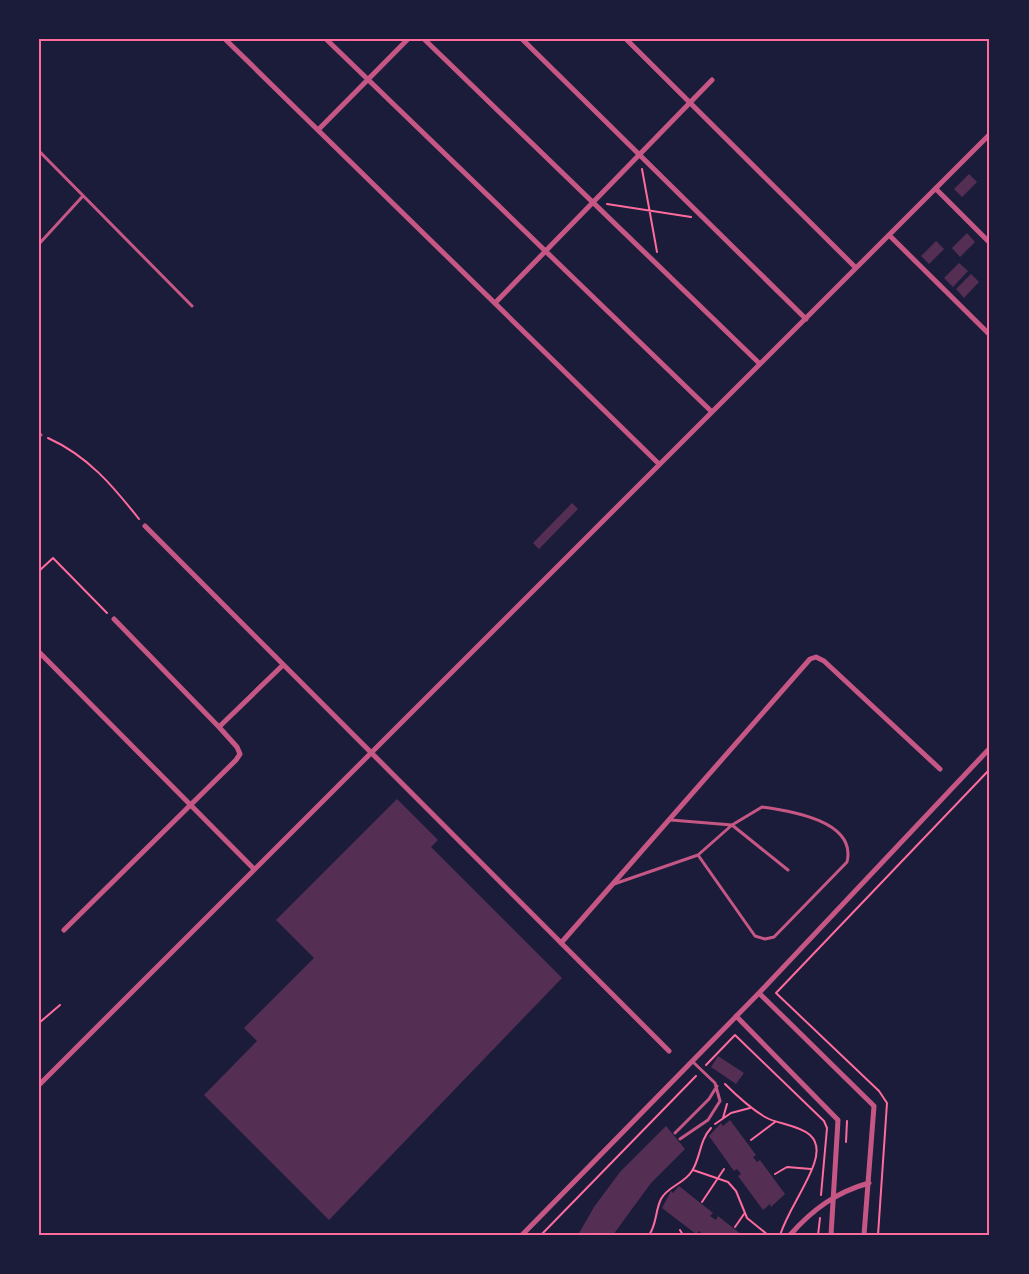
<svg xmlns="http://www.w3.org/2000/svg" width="1029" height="1274" viewBox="0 0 1029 1274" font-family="'Source Sans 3',sans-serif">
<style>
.building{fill:#542f53}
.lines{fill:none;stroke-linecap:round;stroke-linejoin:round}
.path{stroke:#ff6b9d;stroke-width:2}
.service{stroke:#c65784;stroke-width:3}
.minor{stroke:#c65784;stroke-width:5}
.neatline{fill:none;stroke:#ff6b9d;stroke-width:2}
</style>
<rect width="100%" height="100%" fill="#1b1b3a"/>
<path class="building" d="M 969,174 L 977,182 L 962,197 L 954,189 Z
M 967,233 L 975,242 L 960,257 L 952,248 Z
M 936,241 L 944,249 L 929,264 L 921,256 Z
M 959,263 L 968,271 L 953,287 L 944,278 Z
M 971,274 L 979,282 L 964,298 L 956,289 Z
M 572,503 L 578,509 L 539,549 L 533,543 Z
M 397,799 L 438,840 L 431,847 L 562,978 L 329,1220 L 204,1095 L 257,1041 L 244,1028 L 314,958 L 276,920 Z
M 718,1056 L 744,1073 L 736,1084 L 711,1067 Z
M 730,1120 L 756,1155 L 753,1157 L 757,1162 L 760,1160 L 785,1194 L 771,1207 L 770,1204 L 763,1210 L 738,1176 L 741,1174 L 737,1169 L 734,1171 L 709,1136 L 721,1123 L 723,1126 Z
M 666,1126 L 685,1149 L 651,1183 L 613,1235 L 578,1235 L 594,1207 L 620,1172 Z
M 679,1186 L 713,1213 L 710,1216 L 716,1220 L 718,1216 L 742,1235 L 704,1235 L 699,1231 L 696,1234 L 662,1208 L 671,1191 L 673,1193 Z"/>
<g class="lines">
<path class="path" d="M 642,169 L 657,252
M 607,204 L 691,217
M 48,438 C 88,456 113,486 139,519
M 39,571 L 53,558 L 107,613
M 39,1023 L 60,1005
M 706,1065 L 735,1035 L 824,1121 L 827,1128 L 821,1195
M 725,1084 C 737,1096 750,1108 765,1117 C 783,1128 828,1124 814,1164 C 805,1189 789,1209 780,1235
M 723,1118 L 727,1104
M 715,1124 L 731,1113 L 750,1108
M 751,1140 L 775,1122
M 846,1142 L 847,1121
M 693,1170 L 728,1182 L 736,1191 L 747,1218 L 768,1235
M 775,1174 L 787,1167 L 811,1169
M 702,1202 L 724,1169
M 735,1227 L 744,1214
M 680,1230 L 683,1235
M 541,1235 L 696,1076
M 649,1235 C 657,1224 655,1211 661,1199 C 668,1186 684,1184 692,1171 C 701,1157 699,1141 711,1128
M 818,1235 L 820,1218
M 878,1235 L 887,1103 L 879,1091 L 776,993 L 990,769"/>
<path class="service" d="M 39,151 L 192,306
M 39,244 L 82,197
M 39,433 L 41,435
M 671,820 L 732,825 L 788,870
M 614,884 L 698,855 L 732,825 L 762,807 C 791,811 857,821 847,862 L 774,937 L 765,939 L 755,936 L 698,855
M 675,1133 L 709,1099 L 717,1086
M 680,1139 L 708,1120 L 720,1101 L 715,1083 L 692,1061"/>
<path class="minor" d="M 225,39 L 659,464
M 326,39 L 712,412
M 424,39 L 760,364
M 522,39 L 806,319
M 626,39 L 856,268
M 318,130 L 408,39
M 936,189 L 990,243
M 889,235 L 990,335
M 495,303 L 712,80
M 145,526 L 669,1051
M 39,652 L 254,869
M 219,727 L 283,665
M 64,930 L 236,760 L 240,754 L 237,747 L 219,727 L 114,619
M 561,943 L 810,659 L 816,657 L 824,661 L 940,769
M 759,993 L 874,1106 L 864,1235
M 736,1016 L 838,1120 L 831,1235
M 39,1085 L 990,134
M 522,1235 L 759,993 L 990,748
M 790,1235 C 812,1210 836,1192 869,1183"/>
</g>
<rect width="1029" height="1274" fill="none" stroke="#1b1b3a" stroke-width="81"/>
<rect x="40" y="40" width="948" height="1194" class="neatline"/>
</svg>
